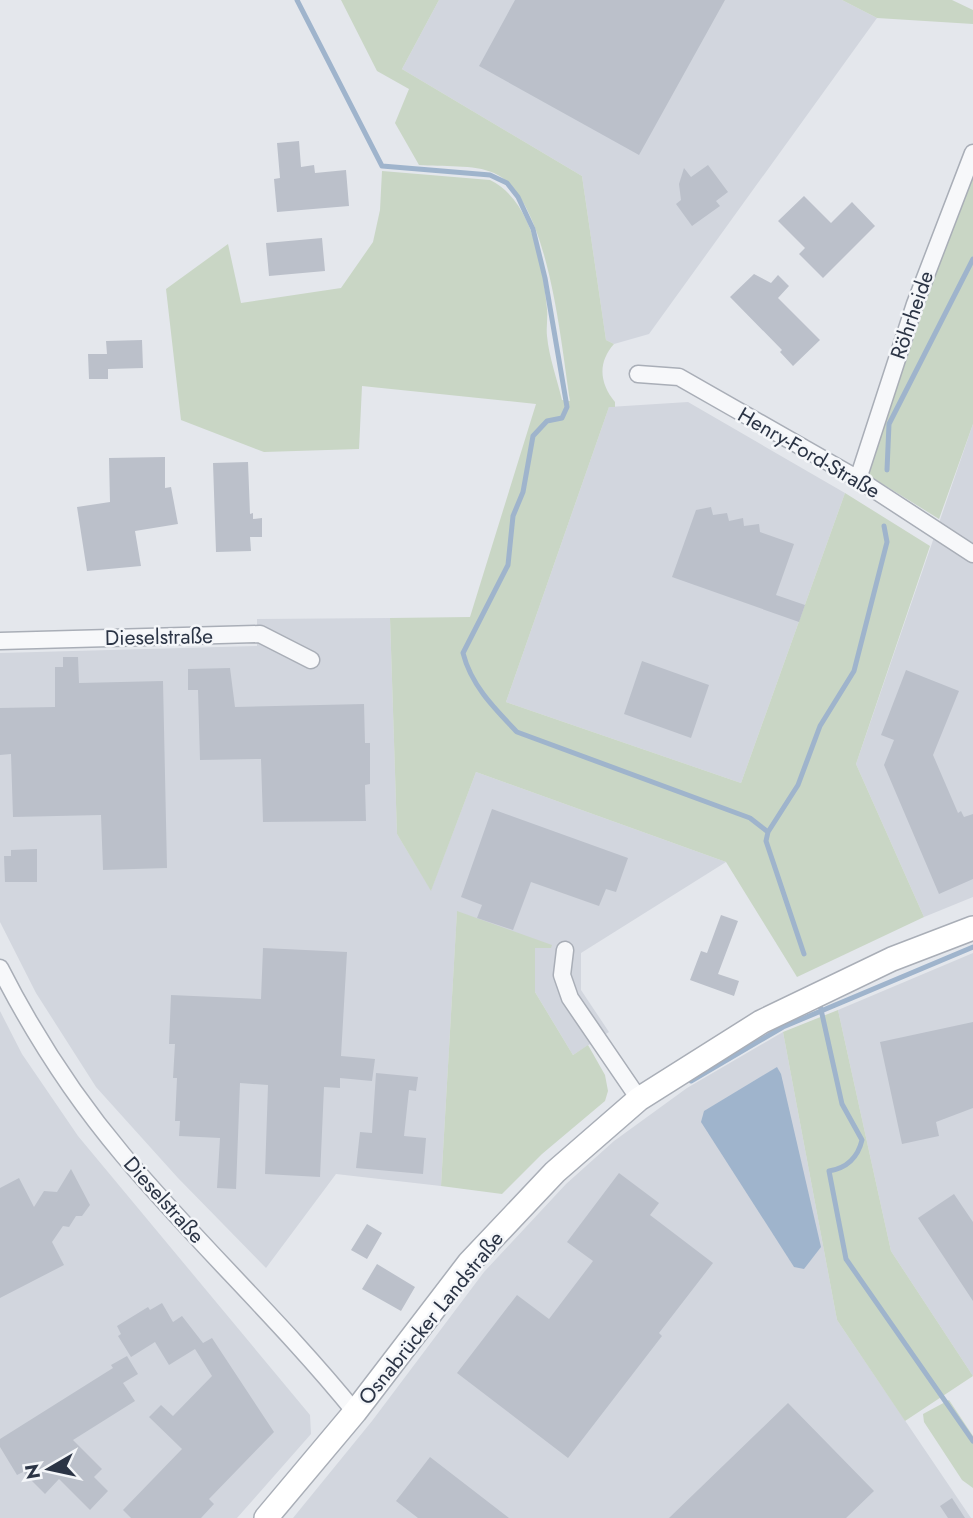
<svg xmlns="http://www.w3.org/2000/svg" width="973" height="1518" viewBox="0 0 973 1518" font-family="Jost,sans-serif">
<style>
.built{fill:#d2d6de}
.green{fill:#c9d6c5}
.water{fill:#9fb4cc}
.lines{fill:none;stroke-linecap:round;stroke-linejoin:round}
.stream{stroke:#9fb4cc;stroke-width:5}
.building{fill:#bbc0ca}
.street-casing{stroke:#a9aeb7;stroke-width:19}
.secondary-casing{stroke:#a9aeb7;stroke-width:26}
.street{stroke:#f7f8fa;stroke-width:16}
.secondary{stroke:#fff;stroke-width:23}
.labels{text-anchor:middle;stroke-width:5;stroke-linejoin:round;paint-order:stroke}
.street-label{font-size:21px;fill:#2b3445;stroke:#f4f6f9}
</style>
<rect width="100%" height="100%" fill="#e4e7ec"/>
<path class="built" d="M 439,0 L 842,0 L 877,18 L 649,334 L 614,344 L 606,340 L 582,176 L 402,69 Z
M 688,402 L 845,493 L 741,783 L 506,702 L 609,407 Z
M 973,424 L 973,897 L 924,917 L 856,764 Z
M 390,618 L 397,834 L 431,890 L 476,772 L 726,862 L 581,953 L 581,990 L 609,1032 L 573,1055 L 535,992 L 535,947 L 550,948 L 457,912 L 441,1186 L 336,1174 L 266,1268 L 178,1178 L 96,1087 L 36,993 L 0,922 L 0,653 L 257,646 L 257,619 Z
M 973,953 L 973,1376 L 891,1251 L 838,1010 Z
M 0,1011 L 22,1054 L 78,1136 L 310,1415 L 311,1434 L 237,1518 L 0,1518 Z
M 783,1032 L 837,1320 L 971,1518 L 293,1518 L 372,1421 L 484,1272 L 566,1184 L 614,1141 L 687,1088 Z"/>
<path class="green" d="M 341,0 L 439,0 L 402,69 L 582,176 L 606,340 L 614,344 C 597,363 600,384 615,402 L 615,407 L 609,407 L 506,702 L 741,783 L 845,493 L 930,546 L 856,764 L 924,917 L 797,977 L 726,862 L 476,772 L 431,891 L 397,834 L 390,618 L 470,617 L 536,404 L 362,386 L 359,449 L 264,452 L 181,420 L 166,289 L 228,244 L 241,303 L 341,288 L 373,242 L 380,210 L 382,171 L 490,180 C 532,200 543,266 547,309 C 548,318 546,327 547,336 C 549,357 557,379 562,400 L 570,401 C 561,346 549,197 494,173 C 474,164 442,167 419,165 L 395,123 L 409,89 L 377,71 Z
M 842,0 L 952,0 L 973,10 L 973,24 L 877,18 Z
M 973,169 L 973,424 L 939,519 L 865,473 Z
M 457,911 L 552,945 L 551,948 L 535,948 L 535,992 L 573,1055 L 588,1045 L 605,1075 L 608,1091 L 605,1101 L 542,1154 L 502,1194 L 441,1186 Z
M 838,1010 L 891,1251 L 973,1376 L 905,1421 L 837,1320 L 783,1032 Z
M 949,1400 L 973,1436 L 973,1488 L 962,1480 L 924,1422 L 923,1414 Z"/>
<path class="water" d="M 777,1067 L 781,1074 L 821,1247 L 804,1269 L 794,1267 L 701,1122 L 704,1111 Z"/>
<g class="lines">
<path class="stream" d="M 297,0 L 382,166 L 490,175 L 507,183 L 518,197 L 533,229 L 545,278 L 567,407 L 562,418 L 547,421 L 533,436 L 523,492 L 513,516 L 508,565 L 463,653 C 471,685 494,708 517,732 L 750,818 L 768,832
M 887,470 L 889,424 L 973,259
M 804,954 L 766,841 L 768,832 L 798,785 L 820,726 L 854,671 L 887,542 L 884,526
M 820,1005 L 842,1104 L 862,1140 C 858,1157 847,1168 829,1171 L 846,1259 L 973,1441
M 691,1081 L 783,1027 L 973,947"/>
</g>
<path class="building" d="M 515,0 L 725,0 L 639,155 L 479,66 Z
M 299,141 L 301,167 L 314,165 L 315,173 L 346,170 L 349,206 L 277,212 L 274,179 L 280,178 L 277,143 Z
M 708,165 L 728,192 L 716,201 L 720,206 L 692,226 L 676,204 L 681,200 L 679,184 L 684,168 L 691,177 Z
M 804,196 L 831,223 L 852,202 L 875,226 L 823,278 L 799,254 L 805,248 L 778,221 Z
M 322,238 L 325,271 L 269,276 L 266,243 Z
M 754,274 L 771,283 L 778,275 L 789,286 L 778,298 L 820,340 L 793,366 L 780,352 L 782,350 L 730,297 Z
M 142,340 L 143,368 L 108,369 L 108,379 L 89,379 L 88,354 L 107,354 L 106,341 Z
M 165,457 L 165,488 L 171,487 L 178,524 L 135,531 L 141,566 L 87,571 L 77,507 L 110,502 L 109,458 Z
M 248,462 L 250,514 L 253,513 L 253,519 L 262,518 L 262,537 L 250,537 L 251,551 L 216,552 L 213,463 Z
M 711,507 L 713,515 L 727,513 L 729,521 L 743,518 L 744,526 L 759,524 L 760,532 L 794,544 L 776,595 L 805,605 L 799,622 L 672,577 L 696,510 Z
M 63,657 L 78,657 L 79,683 L 163,681 L 167,868 L 103,870 L 101,815 L 13,817 L 11,754 L 0,755 L 0,708 L 55,707 L 55,667 L 63,667 Z
M 642,661 L 709,685 L 691,738 L 624,714 Z
M 230,668 L 235,707 L 364,704 L 365,743 L 370,743 L 370,784 L 365,785 L 366,821 L 263,822 L 261,759 L 200,760 L 198,690 L 188,690 L 188,669 Z
M 906,670 L 959,691 L 933,755 L 958,813 L 961,811 L 964,817 L 973,814 L 973,879 L 939,894 L 884,765 L 894,740 L 881,735 Z
M 492,809 L 628,858 L 616,892 L 606,889 L 599,906 L 531,882 L 513,930 L 477,918 L 482,905 L 461,897 Z
M 37,849 L 37,882 L 5,882 L 4,856 L 11,856 L 11,850 Z
M 721,915 L 738,921 L 718,974 L 739,981 L 734,996 L 690,980 L 701,951 L 707,953 Z
M 263,948 L 347,952 L 341,1056 L 375,1059 L 372,1081 L 340,1078 L 340,1088 L 324,1087 L 320,1177 L 265,1174 L 268,1085 L 240,1083 L 236,1189 L 217,1188 L 220,1138 L 179,1136 L 180,1121 L 175,1121 L 177,1078 L 173,1078 L 175,1044 L 169,1044 L 171,995 L 261,999 Z
M 973,1022 L 973,1108 L 936,1122 L 939,1136 L 902,1144 L 880,1042 Z
M 376,1073 L 418,1077 L 416,1091 L 409,1090 L 404,1136 L 426,1138 L 423,1174 L 356,1168 L 360,1132 L 372,1133 Z
M 71,1169 L 90,1205 L 82,1216 L 76,1216 L 69,1227 L 63,1226 L 52,1242 L 64,1265 L 0,1298 L 0,1188 L 19,1178 L 34,1207 L 44,1191 L 57,1192 Z
M 619,1173 L 659,1203 L 650,1215 L 713,1263 L 659,1333 L 662,1336 L 568,1458 L 457,1373 L 517,1295 L 549,1319 L 593,1261 L 567,1242 Z
M 954,1194 L 973,1222 L 973,1301 L 918,1218 Z
M 367,1224 L 382,1233 L 367,1259 L 351,1250 Z
M 377,1264 L 415,1287 L 401,1311 L 362,1289 Z
M 162,1303 L 173,1322 L 182,1316 L 203,1343 L 212,1338 L 274,1432 L 209,1499 L 214,1504 L 201,1518 L 131,1518 L 123,1510 L 182,1449 L 149,1417 L 161,1405 L 173,1416 L 212,1376 L 195,1349 L 169,1365 L 155,1342 L 131,1357 L 118,1336 L 121,1334 L 117,1326 L 148,1307 L 150,1310 Z
M 127,1356 L 138,1374 L 123,1383 L 135,1401 L 73,1440 L 102,1469 L 94,1477 L 108,1491 L 90,1510 L 59,1479 L 45,1494 L 23,1472 L 17,1475 L 0,1447 L 0,1439 L 113,1368 L 111,1365 Z
M 788,1403 L 874,1491 L 846,1518 L 669,1518 Z
M 430,1457 L 509,1518 L 418,1518 L 396,1501 Z
M 952,1498 L 965,1518 L 948,1518 L 940,1506 Z"/>
<g class="lines">
<g class="street-casing">
<path id="street" d="M 638,374 L 679,377 L 858,479 L 973,554
M 858,479 L 915,304 L 973,153
M 0,641 L 260,634 L 311,660
M 565,950 L 562,975 L 570,998 L 639,1099
M 0,968 C 34,1035 75,1098 123,1155 C 197,1243 282,1322 355,1412"/>
</g>
<g class="secondary-casing">
<path id="secondary" d="M 266,1518 L 355,1412 L 469,1263 L 555,1172 L 639,1099 L 761,1022 L 892,959 L 973,928"/>
</g>
<use href="#street" class="street"/>
<use href="#secondary" class="secondary"/>
</g>
<g class="labels">
<g class="street-label">
<text transform="translate(912 315) rotate(-71)" y="7">Röhrheide</text>
<text transform="translate(809 453) rotate(30)" y="7">Henry-Ford-Straße</text>
<text transform="translate(159 637) rotate(-1)" y="7">Dieselstraße</text>
<text transform="translate(164 1200) rotate(48)" y="7">Dieselstraße</text>
<text transform="translate(431 1318) rotate(-51)" y="7">Osnabrücker Landstraße</text>
</g>
</g>
<g transform="translate(49 1469) rotate(261)" stroke="#f4f6f9" stroke-width="5" paint-order="stroke">
<path d="M0-5L12 26L0 18L-12 26Z" fill="#2b3445"/>
<text y="-10" font-size="19" font-weight="bold" text-anchor="middle" fill="#2b3445">N</text>
</g>
</svg>
